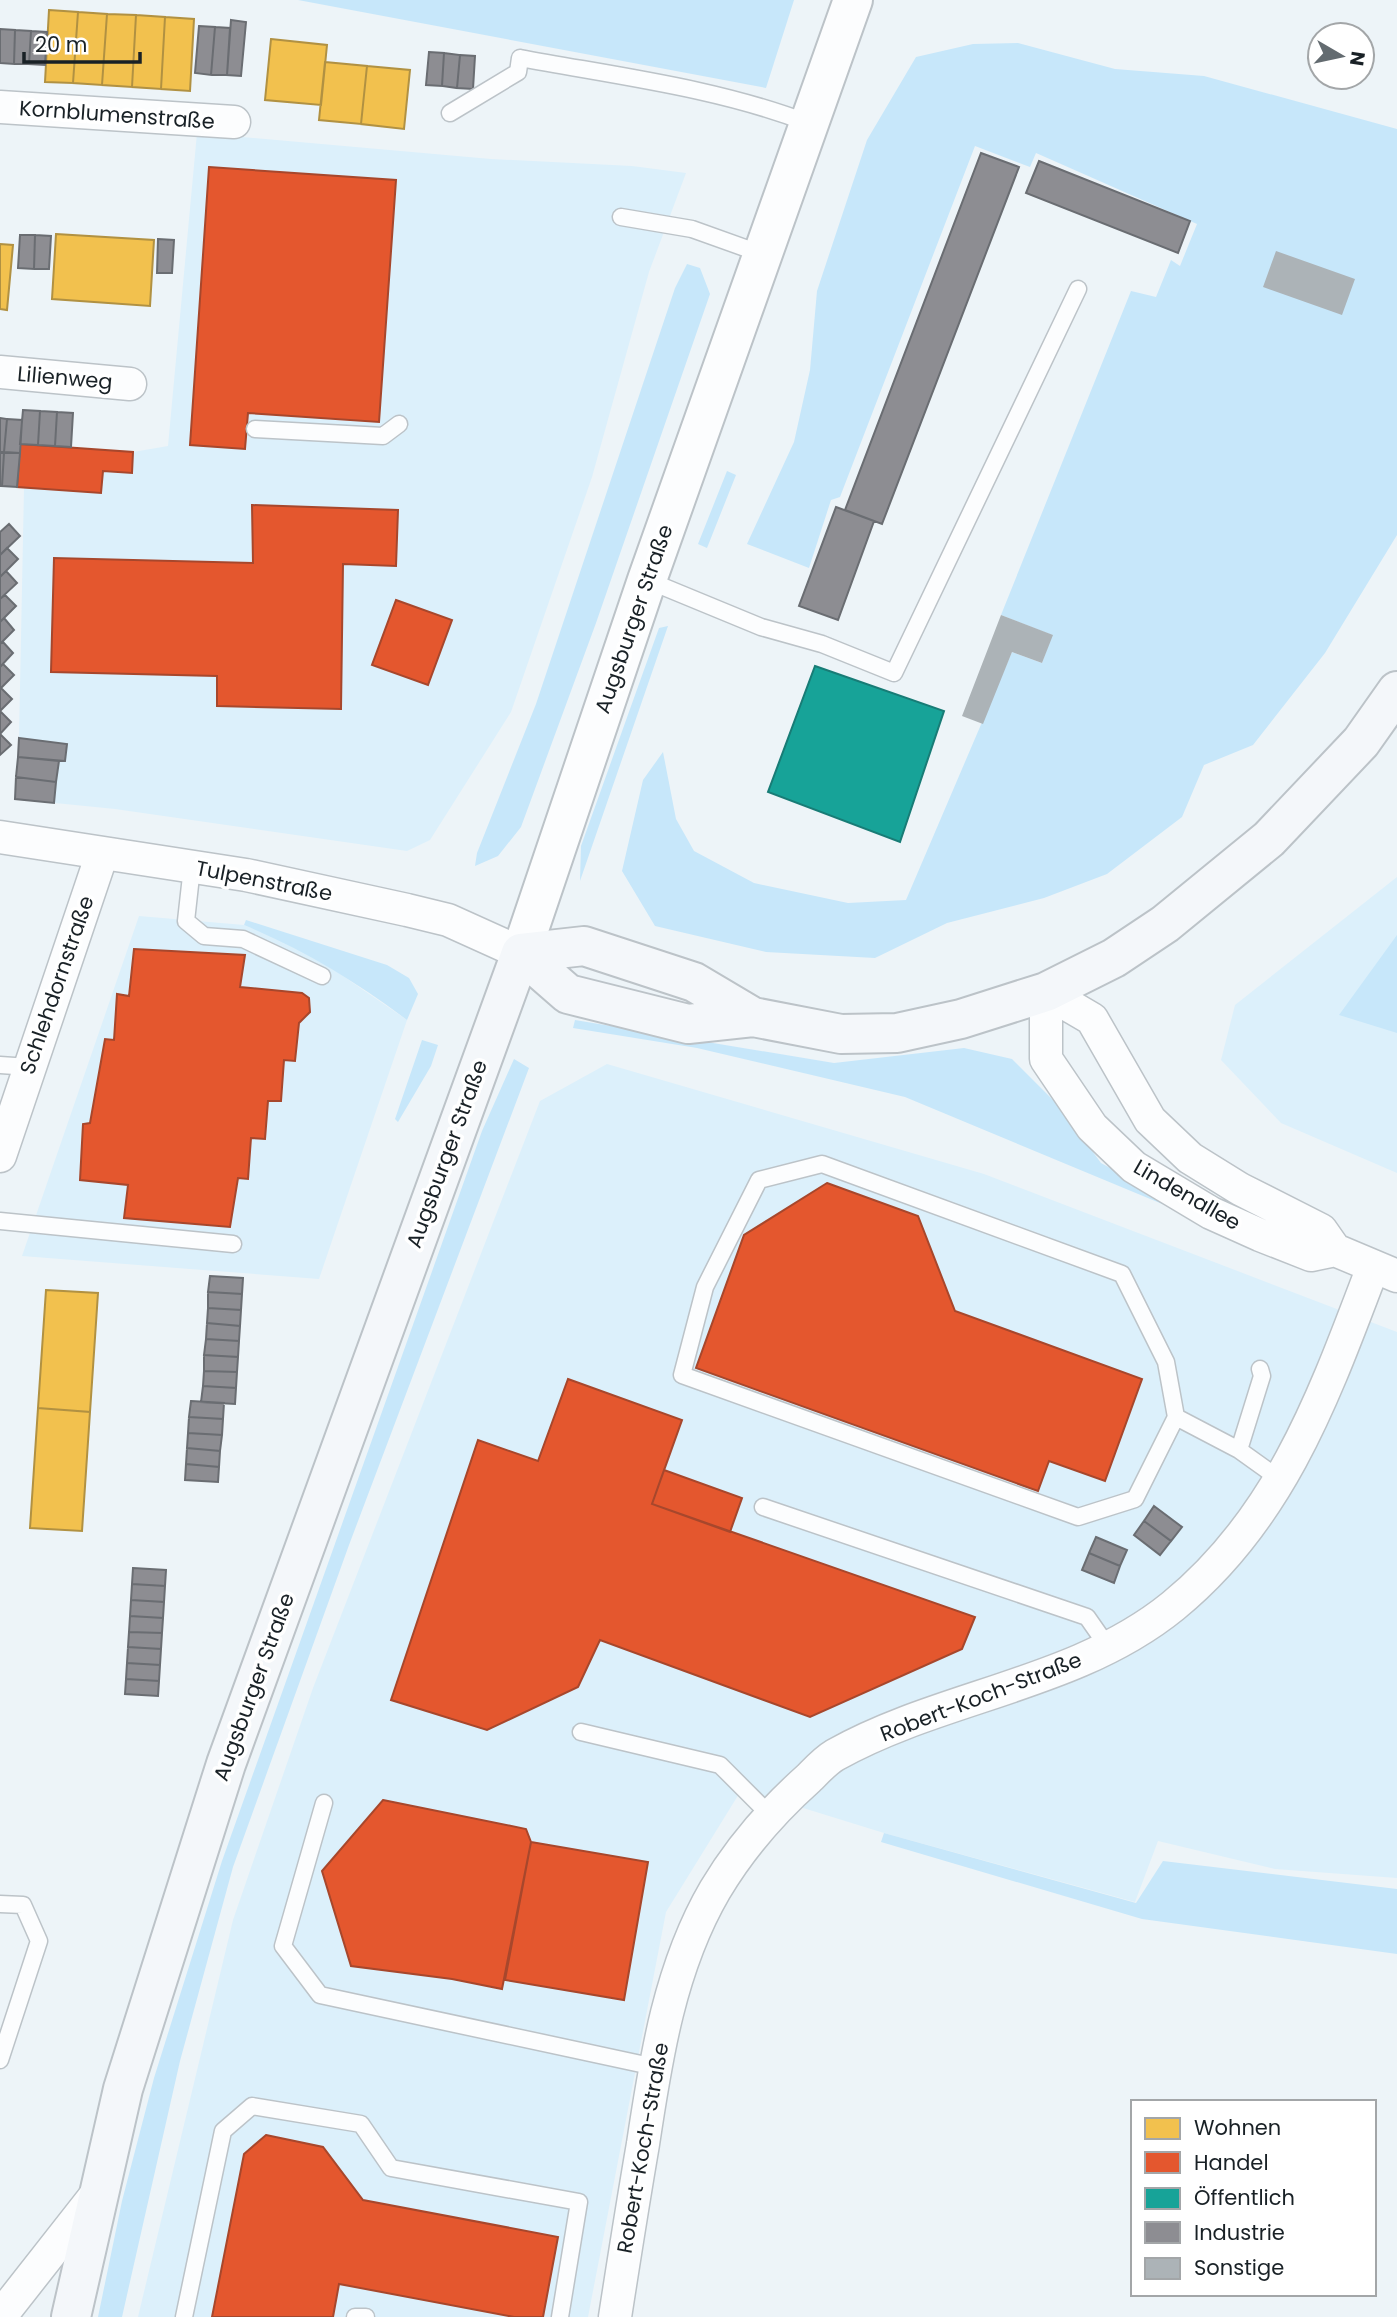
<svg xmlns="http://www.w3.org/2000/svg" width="1397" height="2317" viewBox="0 0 1397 2317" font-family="Poppins,sans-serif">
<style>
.built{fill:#dcf0fb}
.green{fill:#c7e7fa}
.homes{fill:#f2c14e;stroke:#b19142;stroke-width:2}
.shops{fill:#e4572e;stroke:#a7472c;stroke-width:2}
.public{fill:#17a398;stroke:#187c76;stroke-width:2}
.industry{fill:#8d8d92;stroke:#6a6d72;stroke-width:2}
.building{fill:#acb3b7}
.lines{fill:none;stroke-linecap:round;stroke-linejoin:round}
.service-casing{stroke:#bcc3c8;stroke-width:19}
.minor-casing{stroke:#bcc3c8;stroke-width:35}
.tertiary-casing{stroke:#bcc3c8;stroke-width:42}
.secondary-casing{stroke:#bcc3c8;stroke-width:42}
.service{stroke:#fcfdfe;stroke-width:16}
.minor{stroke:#fcfdfe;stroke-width:32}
.tertiary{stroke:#fcfdfe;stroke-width:38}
.secondary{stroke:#f4f7fa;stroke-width:38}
.labels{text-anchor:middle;stroke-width:7;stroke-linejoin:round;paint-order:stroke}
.street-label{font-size:21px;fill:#192126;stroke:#fff}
</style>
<rect width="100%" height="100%" fill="#edf4f8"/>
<path class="built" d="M 197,133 L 491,159 L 632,166 L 686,173 L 649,272 L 592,477 L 511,712 L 430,840 L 407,851 L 115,809 L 15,799 L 19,738 L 24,488 L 17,487 L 20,444 L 133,452 L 168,446 Z
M 1397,877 L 1397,1173 L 1281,1123 L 1221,1060 L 1235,1005 Z
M 139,916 L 244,925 L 298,947 L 324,963 L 407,1020 L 319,1279 L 22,1256 Z
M 607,1064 L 984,1174 L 1397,1332 L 1397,1878 L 1275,1869 L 1158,1841 L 1135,1902 L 884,1833 L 742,1789 L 666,1912 L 588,2317 L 138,2317 L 233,1920 L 313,1688 L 540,1101 Z"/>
<path class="green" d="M 298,0 L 794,0 L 766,88 Z
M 1018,43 L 1115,69 L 1204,76 L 1397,129 L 1397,535 L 1325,653 L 1253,745 L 1204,765 L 1182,817 L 1107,874 L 1044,898 L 947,923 L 875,958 L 766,952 L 655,926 L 622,871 L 643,780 L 663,752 L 676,819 L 694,851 L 754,883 L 848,903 L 906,900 L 1012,652 L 1042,663 L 1052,635 L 1001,615 L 1131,291 L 1156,297 L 1171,260 L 1180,266 L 1197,224 L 1036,153 L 1030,167 L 975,146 L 840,497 L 831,500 L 809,568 L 747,544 L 794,442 L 810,370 L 817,291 L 867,140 L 916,57 L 973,44 Z
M 687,264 L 700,268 L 710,294 L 596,623 L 521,827 L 498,856 L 475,866 L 477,853 L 536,704 L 675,288 Z
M 727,471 L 736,475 L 707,548 L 698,544 Z
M 668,626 L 580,881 L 581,846 L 659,628 Z
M 246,920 L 387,965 L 409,978 L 418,994 L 407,1020 C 355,981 304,950 244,925 Z
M 1397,935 L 1397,1033 L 1339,1015 Z
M 575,1020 L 834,1063 L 964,1048 L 1012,1059 L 1060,1107 L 1101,1163 L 1220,1228 L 905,1097 L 697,1048 L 573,1028 Z
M 422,1040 L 438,1045 L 431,1066 L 398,1122 L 395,1119 Z
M 514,1059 L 529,1068 L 349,1545 L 233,1867 L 180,2061 L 122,2317 L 98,2317 L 122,2201 L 154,2078 L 222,1861 L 482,1131 Z
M 884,1833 L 1136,1903 L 1163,1861 L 1397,1889 L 1397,1954 L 1142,1919 L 881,1842 Z"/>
<path class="homes" d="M 49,10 L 78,12 L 73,83 L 45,82 Z
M 78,12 L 107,14 L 102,85 L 73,83 Z
M 107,14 L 136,15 L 132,87 L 102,85 Z
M 136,15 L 165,17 L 161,89 L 132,87 Z
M 165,17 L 194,19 L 190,91 L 161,89 Z
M 271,39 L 327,45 L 321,105 L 265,100 Z
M 325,62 L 367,66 L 361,124 L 319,120 Z
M 367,66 L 410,70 L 404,129 L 361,124 Z
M 56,234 L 154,240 L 150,306 L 52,299 Z
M 0,244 L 13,245 L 7,310 L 0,309 Z
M 46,1290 L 98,1293 L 90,1412 L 38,1408 Z
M 38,1408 L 90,1412 L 82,1531 L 30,1528 Z"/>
<path class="shops" d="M 209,167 L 396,180 L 379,422 L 248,413 L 245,449 L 190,445 Z
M 20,444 L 133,452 L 132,473 L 103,471 L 101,493 L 17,487 Z
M 252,505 L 398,510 L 396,566 L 343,564 L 341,709 L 217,706 L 217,676 L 51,672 L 54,558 L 253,563 Z
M 396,600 L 452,620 L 428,685 L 372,665 Z
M 134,949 L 245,955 L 240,987 L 302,993 L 309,998 L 310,1012 L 299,1023 L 295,1061 L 284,1060 L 281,1101 L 268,1101 L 265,1139 L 251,1138 L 248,1179 L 238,1178 L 230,1227 L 124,1218 L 128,1185 L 80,1180 L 83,1124 L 90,1123 L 105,1039 L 114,1040 L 117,994 L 129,996 Z
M 827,1183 L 918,1216 L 955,1311 L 1142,1379 L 1105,1481 L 1049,1461 L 1038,1491 L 696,1368 L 744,1235 Z
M 568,1379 L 682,1420 L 652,1504 L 975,1617 L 962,1649 L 810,1717 L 600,1640 L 578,1687 L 487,1730 L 391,1700 L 478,1440 L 538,1461 Z
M 664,1470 L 742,1498 L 730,1532 L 652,1504 Z
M 383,1800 L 526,1829 L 531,1842 L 502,1989 L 452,1979 L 351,1966 L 322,1871 Z
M 531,1842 L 648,1862 L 624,2000 L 505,1980 Z
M 266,2135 L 323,2147 L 363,2200 L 558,2237 L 543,2317 L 514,2317 L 339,2284 L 333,2317 L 212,2317 L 244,2154 Z"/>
<path class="public" d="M 815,666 L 944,711 L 900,842 L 768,792 Z"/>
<path class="industry" d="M 231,20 L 246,22 L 241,76 L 227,75 Z
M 199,26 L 215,27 L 211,75 L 195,73 Z
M 215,27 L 230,28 L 227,75 L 211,75 Z
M 0,29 L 15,30 L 14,64 L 0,63 Z
M 15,30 L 31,31 L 29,64 L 14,64 Z
M 31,31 L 47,32 L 45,65 L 29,64 Z
M 429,52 L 444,53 L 442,86 L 426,85 Z
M 444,53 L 460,55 L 457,88 L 442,86 Z
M 460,55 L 475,56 L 473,89 L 457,88 Z
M 981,153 L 1019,167 L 882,524 L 845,510 Z
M 1039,161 L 1190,221 L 1178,253 L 1026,193 Z
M 20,235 L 35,235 L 34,269 L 18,268 Z
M 35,235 L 51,236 L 49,269 L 34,269 Z
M 158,239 L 174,240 L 172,273 L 157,273 Z
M 23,410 L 40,411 L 38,445 L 20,444 Z
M 40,411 L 57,412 L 55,446 L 38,445 Z
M 57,412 L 73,413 L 71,447 L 55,446 Z
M 0,418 L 7,419 L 4,452 L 0,452 Z
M 7,419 L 22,420 L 20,453 L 4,452 Z
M 0,453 L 4,453 L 2,486 L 0,486 Z
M 4,453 L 20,453 L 17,487 L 2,486 Z
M 836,507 L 874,521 L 838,620 L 799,606 Z
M 9,524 L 20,536 L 0,555 L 0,532 Z
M 7,548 L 18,559 L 0,577 L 0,555 Z
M 6,571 L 17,583 L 0,599 L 0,577 Z
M 5,595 L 16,606 L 0,622 L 0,599 Z
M 4,618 L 14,630 L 0,644 L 0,622 Z
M 3,642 L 13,653 L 0,667 L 0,644 Z
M 3,664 L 14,675 L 0,689 L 0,667 Z
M 1,688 L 12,699 L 0,711 L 0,689 Z
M 0,711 L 11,722 L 0,734 Z
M 0,734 L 11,745 L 0,755 Z
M 19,738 L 67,744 L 65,761 L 18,757 Z
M 18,757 L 59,761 L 56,782 L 16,777 Z
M 16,777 L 56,782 L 54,803 L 15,799 Z
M 210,1276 L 243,1278 L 242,1294 L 208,1292 Z
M 208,1292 L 242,1294 L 241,1310 L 208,1308 Z
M 208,1308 L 241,1310 L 240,1326 L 207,1323 Z
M 207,1323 L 240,1326 L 239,1341 L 206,1339 Z
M 206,1339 L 239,1341 L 238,1357 L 204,1355 Z
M 204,1355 L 238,1357 L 237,1372 L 204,1371 Z
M 204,1371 L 237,1372 L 236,1388 L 203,1386 Z
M 203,1386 L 236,1388 L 235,1404 L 201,1402 Z
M 191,1401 L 224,1403 L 223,1419 L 189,1417 Z
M 189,1417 L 223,1419 L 222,1435 L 188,1433 Z
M 188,1433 L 222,1435 L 220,1451 L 187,1448 Z
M 187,1448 L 220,1451 L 219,1467 L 186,1464 Z
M 186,1464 L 219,1467 L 218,1482 L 185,1480 Z
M 1154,1506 L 1182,1527 L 1171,1541 L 1144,1521 Z
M 1144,1521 L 1171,1541 L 1160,1555 L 1134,1535 Z
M 1096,1537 L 1127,1550 L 1120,1566 L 1089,1553 Z
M 1089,1553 L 1120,1566 L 1114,1583 L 1082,1570 Z
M 133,1568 L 166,1570 L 165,1586 L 132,1584 Z
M 132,1584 L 165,1586 L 164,1602 L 131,1600 Z
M 131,1600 L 164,1602 L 163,1618 L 130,1616 Z
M 130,1616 L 163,1618 L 162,1633 L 129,1632 Z
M 129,1632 L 162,1633 L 161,1649 L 128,1647 Z
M 128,1647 L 161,1649 L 160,1665 L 127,1663 Z
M 127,1663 L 160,1665 L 159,1681 L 126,1679 Z
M 126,1679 L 159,1681 L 158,1696 L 125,1694 Z"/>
<path class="building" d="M 1276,251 L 1355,279 L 1342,315 L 1263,287 Z
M 1001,615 L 1053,635 L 1042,663 L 1012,652 L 983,724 L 962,716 Z"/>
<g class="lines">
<g class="service-casing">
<path id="service" d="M 450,113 L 518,72 L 520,58 C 616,76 717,88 808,123
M 621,217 L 692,229 L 762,254
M 255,429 L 383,436 L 399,424
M 647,580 L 761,627 L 822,644 L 894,673 L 1078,289
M 192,867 L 186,921 L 204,936 L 243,939 L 322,976
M 0,1065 L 29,1067
M 0,1221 L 233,1244
M 1176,1417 L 1135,1499 L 1078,1517 L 682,1375 L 705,1287 L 759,1180 L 822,1164 L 1122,1274 L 1166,1362 L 1176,1417 L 1239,1450 L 1281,1480
M 1239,1450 L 1262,1376 L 1260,1369
M 763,1507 L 1087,1617 L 1108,1647
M 581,1732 L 720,1765 L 769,1814
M 324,1803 L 283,1946 L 320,1995 L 655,2067
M 0,1904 L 23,1905 L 39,1941 L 0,2060
M 184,2317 L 223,2131 L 252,2106 L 361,2124 L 391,2168 L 579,2202 L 560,2317
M 355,2317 L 366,2317"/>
</g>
<g class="minor-casing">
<path id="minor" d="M 0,107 L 234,122
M 0,372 L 130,384
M 0,837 L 246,875 L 407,910 L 448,920 L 521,953
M 0,1156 L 102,854
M 1335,1250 L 1311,1255 L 1260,1235 L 1211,1213 L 1134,1167 L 1092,1127 L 1046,1059 L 1046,992 L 1092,1019 L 1150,1120 L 1190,1158 L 1240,1189 L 1321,1230 L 1335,1250 L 1397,1276
M 0,2317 L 99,2191
M 615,2317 C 624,2259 633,2202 643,2144 C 656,2057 670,1967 715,1890 C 740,1848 772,1811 809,1778 C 817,1770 825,1761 835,1755 C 942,1695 1076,1685 1173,1606 C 1282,1517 1325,1393 1373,1267"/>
</g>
<g class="tertiary-casing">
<path id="tertiary" d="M 521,953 L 647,580 L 853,0"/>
</g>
<g class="secondary-casing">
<path id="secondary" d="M 521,953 L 568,994 L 688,1024 L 753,1017 L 841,1034 L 897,1033 L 961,1019 L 1046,992 L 1114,958 L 1165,924 L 1269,839 L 1361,742 L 1397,691
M 521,953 L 584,946 L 694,982 L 753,1017
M 71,2317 L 123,2089 L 226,1764 L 521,953"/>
</g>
<use href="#service" class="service"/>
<use href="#minor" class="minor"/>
<use href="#tertiary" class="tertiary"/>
<use href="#secondary" class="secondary"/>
</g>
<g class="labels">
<g class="street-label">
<text transform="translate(117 115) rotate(4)" y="7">Kornblumenstraße</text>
<text transform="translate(65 378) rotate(5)" y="7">Lilienweg</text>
<text transform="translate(634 619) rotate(-71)" y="7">Augsburger Straße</text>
<text transform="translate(264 881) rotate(11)" y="7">Tulpenstraße</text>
<text transform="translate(57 985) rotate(-71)" y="7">Schlehdornstraße</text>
<text transform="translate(447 1154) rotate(-70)" y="7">Augsburger Straße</text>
<text transform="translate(1187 1195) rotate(30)" y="7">Lindenallee</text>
<text transform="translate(254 1687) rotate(-70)" y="7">Augsburger Straße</text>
<text transform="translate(981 1697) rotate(-21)" y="7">Robert-Koch-Straße</text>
<text transform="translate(643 2148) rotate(-80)" y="7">Robert-Koch-Straße</text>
</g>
</g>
<rect x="1131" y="2100" width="245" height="196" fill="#ffffff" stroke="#a3a6a8" stroke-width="2"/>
<rect x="1145" y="2118" width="35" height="21" fill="#f2c14e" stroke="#a3a6a8" stroke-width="2"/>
<text x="1194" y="2135" font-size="21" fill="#192126">Wohnen</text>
<rect x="1145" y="2152" width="35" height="21" fill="#e4572e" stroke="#a3a6a8" stroke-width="2"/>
<text x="1194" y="2170" font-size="21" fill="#192126">Handel</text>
<rect x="1145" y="2188" width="35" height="21" fill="#17a398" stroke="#a3a6a8" stroke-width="2"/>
<text x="1194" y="2205" font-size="21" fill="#192126">Öffentlich</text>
<rect x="1145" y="2222" width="35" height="21" fill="#8d8d92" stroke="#a3a6a8" stroke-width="2"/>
<text x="1194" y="2240" font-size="21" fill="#192126">Industrie</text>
<rect x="1145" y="2258" width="35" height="21" fill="#acb3b7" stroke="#a3a6a8" stroke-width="2"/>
<text x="1194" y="2275" font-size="21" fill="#192126">Sonstige</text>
<g transform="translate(1341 56) rotate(99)"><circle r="33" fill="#ffffff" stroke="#a3a6a8" stroke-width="2"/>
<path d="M0-5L12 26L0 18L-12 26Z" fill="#636b70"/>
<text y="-10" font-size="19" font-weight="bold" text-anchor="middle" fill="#192126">N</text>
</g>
<path d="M24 52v10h116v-10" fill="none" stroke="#192126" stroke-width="3.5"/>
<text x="35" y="52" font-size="21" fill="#192126" stroke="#ffffff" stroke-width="5" paint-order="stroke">20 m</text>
</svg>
